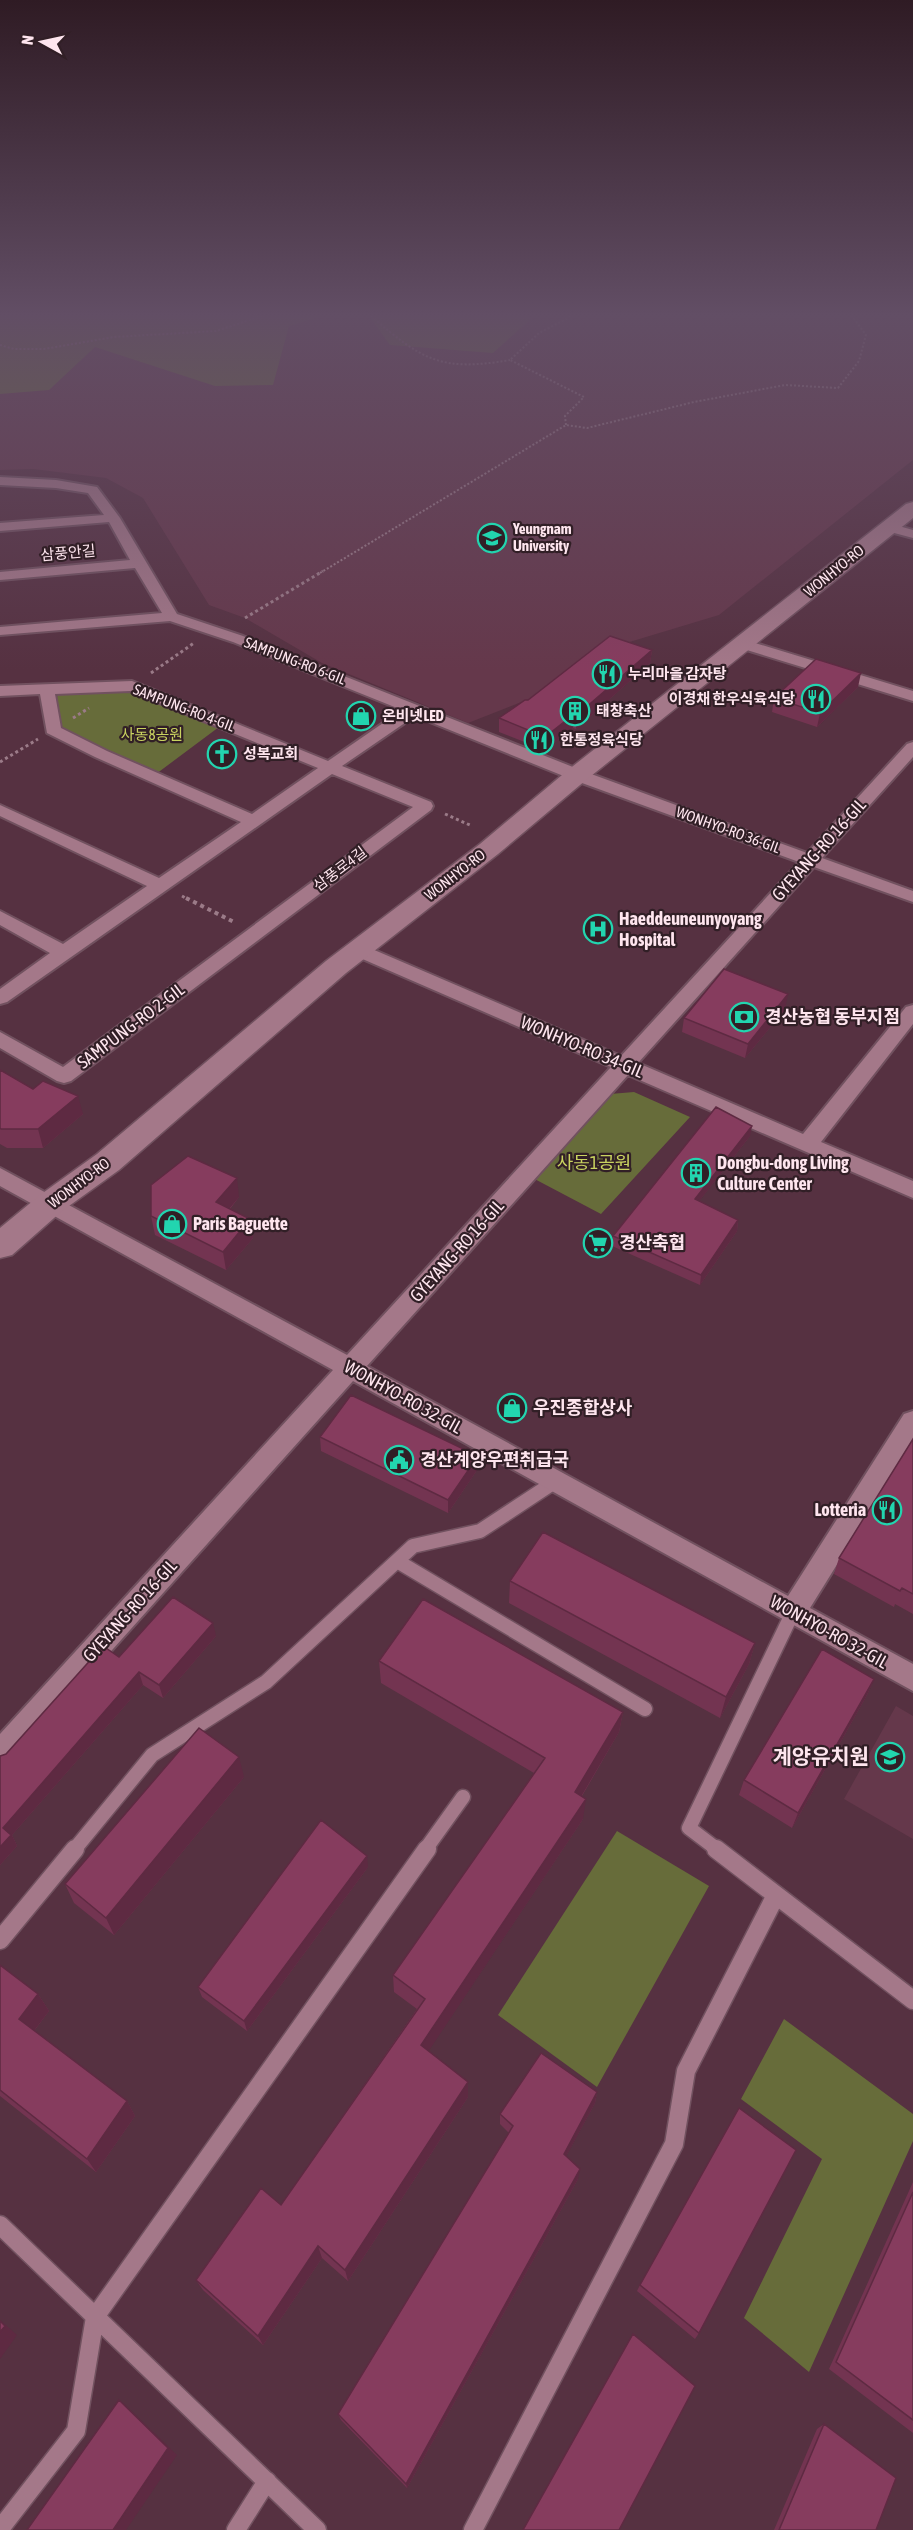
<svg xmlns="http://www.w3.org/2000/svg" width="913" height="2530" viewBox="0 0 913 2530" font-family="'Asap Condensed','Noto Sans KR',sans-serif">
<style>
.built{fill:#65384b}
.green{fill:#676c3a}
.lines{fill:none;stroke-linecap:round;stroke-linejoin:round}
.lane-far1-casing{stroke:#71515f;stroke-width:17}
.lane-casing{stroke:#71515f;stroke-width:21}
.street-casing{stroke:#71515f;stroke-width:4}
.secondary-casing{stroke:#71515f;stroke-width:3}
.path-far2{stroke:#9b7b88;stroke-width:2;stroke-dasharray:2 2;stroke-linecap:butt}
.path-far1{stroke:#9b7b88;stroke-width:3;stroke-dasharray:3 3;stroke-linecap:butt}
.path{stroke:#9b7b88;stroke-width:4;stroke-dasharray:4 4;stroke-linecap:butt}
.lane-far1{stroke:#a47889;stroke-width:14}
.lane{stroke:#a47889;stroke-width:18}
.street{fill:#a47889;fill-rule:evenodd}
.secondary{fill:#a47889;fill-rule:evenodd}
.wall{fill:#733451}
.shaded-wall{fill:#5e2a42}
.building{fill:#863c5e;stroke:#5e2a42;stroke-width:1.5}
.labels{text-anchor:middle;stroke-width:4.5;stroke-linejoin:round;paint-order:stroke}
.far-poi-label{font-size:15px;font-weight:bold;fill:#fee5ee;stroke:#311f26;text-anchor:start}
.far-street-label{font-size:15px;fill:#fee5ee;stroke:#311f26}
.far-park-label{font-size:15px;fill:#c9d360;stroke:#311f26}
.street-label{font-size:18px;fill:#fee5ee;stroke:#311f26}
.poi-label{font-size:18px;font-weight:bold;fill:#fee5ee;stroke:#311f26;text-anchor:start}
.park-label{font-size:18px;fill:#c9d360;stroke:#311f26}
.near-poi-label{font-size:21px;font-weight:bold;fill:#fee5ee;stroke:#311f26;text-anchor:end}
</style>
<rect width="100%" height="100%" fill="#563141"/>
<path class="built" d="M 0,316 L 913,316 L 913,460 L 719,615 L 593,653 L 555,689 L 468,723 L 322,663 L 245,618 L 209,605 L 143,498 L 106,478 L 33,469 L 0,470 Z
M 896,1706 L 913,1716 L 913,1839 L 844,1799 Z"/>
<path class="green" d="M 0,316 L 322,316 L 289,326 L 273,385 L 215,386 L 95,347 L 49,390 L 0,394 Z
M 369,316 L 529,316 L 531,319 L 493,353 L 390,345 Z
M 125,689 L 219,727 L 156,774 L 58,729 L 57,692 Z
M 634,1092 L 690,1117 L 601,1214 L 527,1175 L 610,1094 Z
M 617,1831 L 709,1886 L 597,2087 L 498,2015 Z
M 784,2019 L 913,2114 L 913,2141 L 809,2372 L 744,2318 L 822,2159 L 741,2099 Z"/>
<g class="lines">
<g class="lane-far1-casing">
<path id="lane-far1" d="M 397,1561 L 645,1709
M 74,1850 L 152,1755 L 266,1682 L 413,1546 L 480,1531 L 556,1481
M 425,1850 L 463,1797
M 718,1850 L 689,1828 L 793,1612"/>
</g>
<g class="lane-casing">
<path id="lane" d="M 716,1849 L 913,2000
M 0,1940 L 75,1849
M 0,2225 L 317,2530
M 0,2529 L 76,2431 L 95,2317 L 427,1849
M 236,2530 L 267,2481
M 473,2530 L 674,2144 L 686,2071 L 776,1895"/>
</g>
<g class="street-casing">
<path id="street" d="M 0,477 L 56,480 L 97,487 L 120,518 L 177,614 L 243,636 L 583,771 L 807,853 L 907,744 L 913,742 L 913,757 L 822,858 L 913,891 L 913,902 L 814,867 L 638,1063 L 803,1134 L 906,1007 L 913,1005 L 913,1024 L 821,1142 L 913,1181 L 913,1198 L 628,1075 L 367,1366 L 788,1596 L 904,1414 L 913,1411 L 913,1442 L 810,1608 L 913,1664 L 913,1691 L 353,1381 L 10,1764 L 0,1768 L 0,1734 L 333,1370 L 0,1186 L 0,1168 L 347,1355 L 611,1067 L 351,954 L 349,950 L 351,946 L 365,946 L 621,1056 L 799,862 L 571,779 L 415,716 L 342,766 L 431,802 L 433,806 L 431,810 L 71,1081 L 64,1083 L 57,1081 L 0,1048 L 0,1032 L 63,1067 L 413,807 L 332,774 L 7,1002 L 0,1004 L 0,989 L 50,953 L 0,925 L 0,911 L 63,944 L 147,886 L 0,816 L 0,805 L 159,878 L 241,822 L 95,757 L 47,733 L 40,694 L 0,696 L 0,686 L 132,681 L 328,761 L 402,710 L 233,642 L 170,621 L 0,635 L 0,627 L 162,613 L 135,568 L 0,580 L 0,572 L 130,560 L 109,522 L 0,531 L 0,523 L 104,515 L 88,493 L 56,488 L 0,485 ZM 130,691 L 318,768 L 252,814 L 107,751 L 61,728 L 55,694 Z
M 888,523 L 913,530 L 913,538 L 883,530 L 881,527 L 883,524 Z
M 742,639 L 913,691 L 913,701 L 737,647 L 734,644 Z"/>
</g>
<g class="secondary-casing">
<path id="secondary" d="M 913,502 L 913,518 L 586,780 L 498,854 L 346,973 L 119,1170 L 62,1211 L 12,1255 L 0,1258 L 0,1228 L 40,1195 L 97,1154 L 326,961 L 480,844 L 568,770 L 906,504 Z"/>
</g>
<path class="path-far2" d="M 371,316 C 422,360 441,372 510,360
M 0,345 L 14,349 L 44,349 L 114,337 L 216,331 L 262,316
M 566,425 L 565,416 L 584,397 L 510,360 L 539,333 L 572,316
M 320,573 L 566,425 L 587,428 L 694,402 L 785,385 L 838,388 L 859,361 L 866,335 L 852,316"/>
<path class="path-far1" d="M 245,618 L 323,571
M 151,673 L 194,643
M 73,718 L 89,708
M 0,762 L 38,739
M 445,814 L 472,826
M 182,896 L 189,900"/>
<path class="path" d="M 186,898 L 234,922"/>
<use href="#lane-far1" class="lane-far1"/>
<use href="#lane" class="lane"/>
<use href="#street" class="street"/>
<use href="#secondary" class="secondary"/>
</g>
<path class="wall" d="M 652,650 L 650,663 L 576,729 L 573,728 L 545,750 L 499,732 L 499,718 L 528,700 Z
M 858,687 L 817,727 L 772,712 L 774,698 Z
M 785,1009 L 745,1058 L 682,1032 L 684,1018 Z
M 0,1071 L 33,1089 L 83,1114 L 43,1148 L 7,1148 L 0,1144 Z
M 750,1136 L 699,1201 L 738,1220 L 737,1231 L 700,1285 L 612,1246 L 613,1236 Z
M 239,1197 L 230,1209 L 250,1219 L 253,1238 L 226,1270 L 155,1235 L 151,1216 Z
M 320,1437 L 478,1456 L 477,1470 L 448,1513 L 321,1451 Z
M 913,1439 L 913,1614 L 895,1604 L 894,1607 L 834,1574 L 839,1558 Z
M 510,1581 L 755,1643 L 749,1664 L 720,1718 L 509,1603 Z
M 216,1636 L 163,1698 L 143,1685 L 12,1835 L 17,1846 L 0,1865 L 0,1756 L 6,1754 L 119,1657 Z
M 379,1661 L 623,1712 L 619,1732 L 582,1796 L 583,1819 L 428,2051 L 468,2097 L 348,2281 L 322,2258 L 263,2345 L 203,2290 L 196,2280 L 281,2205 L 417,2009 L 394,1992 L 393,1975 L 534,1773 L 381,1683 Z
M 874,1679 L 867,1695 L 792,1828 L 739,1795 L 744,1780 Z
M 244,1777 L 114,1935 L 74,1903 L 65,1884 Z
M 368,1867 L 247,2031 L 202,1997 L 198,1987 Z
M 0,1965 L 38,1994 L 49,2011 L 34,2031 L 127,2101 L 135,2116 L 96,2172 L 0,2096 Z
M 597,2092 L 595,2103 L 566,2156 L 578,2179 L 407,2488 L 341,2420 L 338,2414 L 509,2133 L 500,2124 L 500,2114 Z
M 913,2182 L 913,2433 L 829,2369 Z
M 640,2285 L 699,2333 L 695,2339 L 637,2291 Z
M 824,2424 L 876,2530 L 774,2530 L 817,2429 Z"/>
<path class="shaded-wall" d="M 652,650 L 650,663 L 576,729 L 577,715 Z
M 861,673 L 858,687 L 817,727 L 820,713 Z
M 574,714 L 573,728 L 545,750 L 545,737 Z
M 788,994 L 785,1009 L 745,1058 L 748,1044 Z
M 78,1096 L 83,1114 L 43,1148 L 38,1129 Z
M 752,1126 L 750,1136 L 693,1209 L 695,1199 Z
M 237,1178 L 239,1197 L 220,1220 L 216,1202 Z
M 250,1219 L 253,1238 L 226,1270 L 223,1252 Z
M 738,1220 L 737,1231 L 700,1285 L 701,1275 Z
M 478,1456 L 477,1470 L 448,1513 L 448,1500 Z
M 213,1623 L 216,1636 L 163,1698 L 159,1685 Z
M 755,1643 L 749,1664 L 720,1718 L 726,1697 Z
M 139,1672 L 143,1685 L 12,1835 L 17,1846 L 0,1865 L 0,1847 L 3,1828 Z
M 874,1679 L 867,1695 L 792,1828 L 798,1813 Z
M 623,1712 L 619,1732 L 572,1812 L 575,1792 Z
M 239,1757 L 244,1777 L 114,1935 L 106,1918 Z
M 586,1799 L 583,1819 L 422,2061 L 421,2045 Z
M 367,1856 L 368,1867 L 247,2031 L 244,2021 Z
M 38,1994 L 49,2011 L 30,2036 L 19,2019 Z
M 468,2082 L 468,2097 L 348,2281 L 345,2270 Z
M 597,2092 L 595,2103 L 562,2164 L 564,2154 Z
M 127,2101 L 135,2116 L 96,2172 L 87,2159 Z
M 580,2169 L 578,2179 L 407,2488 L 406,2484 Z
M 318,2246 L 322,2258 L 263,2345 L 258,2336 Z
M 0,2320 L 17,2335 L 0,2359 Z
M 119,2400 L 128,2408 L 177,2455 L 126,2530 L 113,2530 Z"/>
<path class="building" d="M 610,636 L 652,650 L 577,715 L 574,714 L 545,737 L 499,718 L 525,700 L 528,700 Z
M 816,659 L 861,673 L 820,713 L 774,698 Z
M 724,969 L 788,994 L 748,1044 L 684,1018 Z
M 0,1070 L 33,1089 L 43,1081 L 78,1096 L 38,1129 L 1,1129 L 0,1128 Z
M 716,1107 L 752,1126 L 695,1199 L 738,1220 L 701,1275 L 613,1236 Z
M 188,1156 L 237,1178 L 216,1202 L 250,1219 L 223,1252 L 151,1216 L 151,1185 Z
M 351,1395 L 478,1456 L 448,1500 L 320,1437 Z
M 913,1439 L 913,1594 L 902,1588 L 900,1591 L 839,1558 Z
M 543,1532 L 755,1643 L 726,1697 L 510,1581 Z
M 173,1597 L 213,1623 L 159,1685 L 139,1672 L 3,1828 L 11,1835 L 0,1847 L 0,1756 L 6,1754 L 103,1646 L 119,1657 Z
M 423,1599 L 623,1712 L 575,1792 L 586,1799 L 421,2045 L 468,2082 L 345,2270 L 318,2246 L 258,2336 L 196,2280 L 261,2188 L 281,2205 L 425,1999 L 393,1975 L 545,1758 L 379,1661 Z
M 822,1649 L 874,1679 L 798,1813 L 744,1780 Z
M 199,1728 L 239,1757 L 106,1918 L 65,1884 Z
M 321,1820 L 367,1856 L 244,2021 L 198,1987 Z
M 0,1965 L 38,1994 L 19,2019 L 127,2101 L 87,2159 L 0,2090 Z
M 541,2053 L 597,2092 L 564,2154 L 580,2169 L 406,2484 L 338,2414 L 513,2126 L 500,2114 Z
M 739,2108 L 796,2150 L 699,2333 L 640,2285 Z
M 913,2192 L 913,2420 L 836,2362 Z
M 0,2321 L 5,2326 L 0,2332 Z
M 633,2334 L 695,2386 L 619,2530 L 523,2530 Z
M 119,2400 L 168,2448 L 113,2530 L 27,2530 Z
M 824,2424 L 896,2478 L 876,2530 L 779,2530 Z"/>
<linearGradient id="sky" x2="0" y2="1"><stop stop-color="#2f1b24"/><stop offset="0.47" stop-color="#624e65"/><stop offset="1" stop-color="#624e65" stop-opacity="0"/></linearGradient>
<rect width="913" height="670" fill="url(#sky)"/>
<defs>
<g id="university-ring" transform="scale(1.5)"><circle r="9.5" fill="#311f26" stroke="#22d5af" stroke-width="1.5"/><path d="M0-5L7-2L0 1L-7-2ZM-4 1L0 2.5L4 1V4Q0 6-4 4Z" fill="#22d5af"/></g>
<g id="restaurant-ring" transform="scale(1.5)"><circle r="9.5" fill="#311f26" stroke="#22d5af" stroke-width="1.5"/><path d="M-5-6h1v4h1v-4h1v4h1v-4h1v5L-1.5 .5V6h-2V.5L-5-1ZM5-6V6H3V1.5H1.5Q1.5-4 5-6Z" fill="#22d5af"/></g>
<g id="building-ring" transform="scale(1.5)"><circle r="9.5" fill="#311f26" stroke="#22d5af" stroke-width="1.5"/><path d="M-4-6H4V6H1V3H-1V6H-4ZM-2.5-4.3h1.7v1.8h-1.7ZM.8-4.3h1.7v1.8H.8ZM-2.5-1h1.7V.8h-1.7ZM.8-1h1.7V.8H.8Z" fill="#22d5af"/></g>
<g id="shop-ring" transform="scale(1.5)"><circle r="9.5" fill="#311f26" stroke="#22d5af" stroke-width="1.5"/><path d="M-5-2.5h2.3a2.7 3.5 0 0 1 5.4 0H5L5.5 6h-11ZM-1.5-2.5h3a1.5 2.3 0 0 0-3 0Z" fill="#22d5af"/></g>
<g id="church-ring" transform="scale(1.5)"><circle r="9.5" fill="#311f26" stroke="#22d5af" stroke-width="1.5"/><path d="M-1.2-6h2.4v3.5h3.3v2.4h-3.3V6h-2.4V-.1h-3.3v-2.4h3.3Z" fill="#22d5af"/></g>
<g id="hospital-ring" transform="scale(1.5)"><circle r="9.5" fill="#311f26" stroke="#22d5af" stroke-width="1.5"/><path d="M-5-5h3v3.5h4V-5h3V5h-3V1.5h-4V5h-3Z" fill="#22d5af"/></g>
<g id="bank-ring" transform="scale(1.5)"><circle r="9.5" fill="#311f26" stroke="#22d5af" stroke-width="1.5"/><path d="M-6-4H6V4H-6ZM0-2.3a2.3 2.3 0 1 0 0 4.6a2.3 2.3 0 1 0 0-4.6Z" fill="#22d5af"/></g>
<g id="supermarket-ring" transform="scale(1.5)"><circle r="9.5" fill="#311f26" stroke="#22d5af" stroke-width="1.5"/><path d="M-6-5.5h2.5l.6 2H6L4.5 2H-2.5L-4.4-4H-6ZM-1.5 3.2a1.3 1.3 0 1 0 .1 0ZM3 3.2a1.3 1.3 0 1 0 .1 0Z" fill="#22d5af"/></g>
<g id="civic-ring" transform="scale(1.5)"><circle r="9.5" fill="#311f26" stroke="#22d5af" stroke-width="1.5"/><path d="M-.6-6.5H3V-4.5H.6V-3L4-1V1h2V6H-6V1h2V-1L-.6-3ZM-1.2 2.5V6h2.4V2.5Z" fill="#22d5af"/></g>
<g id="school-ring" transform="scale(1.5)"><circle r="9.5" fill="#311f26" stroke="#22d5af" stroke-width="1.5"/><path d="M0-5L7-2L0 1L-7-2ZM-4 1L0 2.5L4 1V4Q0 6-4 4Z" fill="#22d5af"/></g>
</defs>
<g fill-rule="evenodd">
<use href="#university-ring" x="492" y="538"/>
<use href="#restaurant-ring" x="607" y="674"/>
<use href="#restaurant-ring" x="816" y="699"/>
<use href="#building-ring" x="575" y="711"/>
<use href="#shop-ring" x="361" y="716"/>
<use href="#restaurant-ring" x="539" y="740"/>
<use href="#church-ring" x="222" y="754"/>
<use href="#hospital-ring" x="598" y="929"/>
<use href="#bank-ring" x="744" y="1017"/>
<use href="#building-ring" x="696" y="1173"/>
<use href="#shop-ring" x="172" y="1224"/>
<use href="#supermarket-ring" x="598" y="1243"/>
<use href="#shop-ring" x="512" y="1408"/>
<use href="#civic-ring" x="399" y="1460"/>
<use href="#restaurant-ring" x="887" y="1510"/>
<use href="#school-ring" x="890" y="1757"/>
</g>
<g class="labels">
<g class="far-poi-label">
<text x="513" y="534">Yeungnam<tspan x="513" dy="17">University</tspan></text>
<text x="628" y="679">누리마을 감자탕</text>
<text x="795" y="704" text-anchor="end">이경채 한우식육식당</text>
<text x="596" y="716">태창축산</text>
<text x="382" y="721">온비넷LED</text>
<text x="560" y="745">한통정육식당</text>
<text x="243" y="759">성복교회</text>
</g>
<g class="far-street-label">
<text transform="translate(68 553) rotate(-5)" y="5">삼풍안길</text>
<text transform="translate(834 571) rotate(-39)" y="5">WONHYO-RO</text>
<text transform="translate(295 661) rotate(21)" y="5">SAMPUNG-RO 6-GIL</text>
<text transform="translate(184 708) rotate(21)" y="5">SAMPUNG-RO 4-GIL</text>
<text transform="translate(728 830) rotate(20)" y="5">WONHYO-RO 36-GIL</text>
<text transform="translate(340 869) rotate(-37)" y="5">삼풍로4길</text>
<text transform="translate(455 875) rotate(-38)" y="5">WONHYO-RO</text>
<text transform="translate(79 1183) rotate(-37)" y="5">WONHYO-RO</text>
</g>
<g class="far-park-label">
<text x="152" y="740">사동8공원</text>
</g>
<g class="street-label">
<text transform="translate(819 850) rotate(-48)" y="6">GYEYANG-RO 16-GIL</text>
<text transform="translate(131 1026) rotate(-37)" y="6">SAMPUNG-RO 2-GIL</text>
<text transform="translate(582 1047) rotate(23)" y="6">WONHYO-RO 34-GIL</text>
<text transform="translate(457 1251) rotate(-48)" y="6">GYEYANG-RO 16-GIL</text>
<text transform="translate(403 1397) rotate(29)" y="6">WONHYO-RO 32-GIL</text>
<text transform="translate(130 1611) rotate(-48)" y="6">GYEYANG-RO 16-GIL</text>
<text transform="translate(829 1632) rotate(29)" y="6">WONHYO-RO 32-GIL</text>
</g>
<g class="poi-label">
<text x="619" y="925">Haeddeuneunyoyang<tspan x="619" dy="21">Hospital</tspan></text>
<text x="765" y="1023">경산농협 동부지점</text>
<text x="717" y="1169">Dongbu-dong Living<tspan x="717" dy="21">Culture Center</tspan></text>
<text x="193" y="1230">Paris Baguette</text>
<text x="619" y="1249">경산축협</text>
<text x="533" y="1414">우진종합상사</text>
<text x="420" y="1466">경산계양우편취급국</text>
<text x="866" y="1516" text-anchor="end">Lotteria</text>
</g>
<g class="park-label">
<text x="594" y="1169">사동1공원</text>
</g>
<g class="near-poi-label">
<text x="869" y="1764">계양유치원</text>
</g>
</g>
<g transform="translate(42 42) rotate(278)" stroke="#311f26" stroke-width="4.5" paint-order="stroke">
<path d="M0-4.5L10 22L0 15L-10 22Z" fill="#fee5ee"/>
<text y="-9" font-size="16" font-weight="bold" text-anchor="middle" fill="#fee5ee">N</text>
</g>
</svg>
